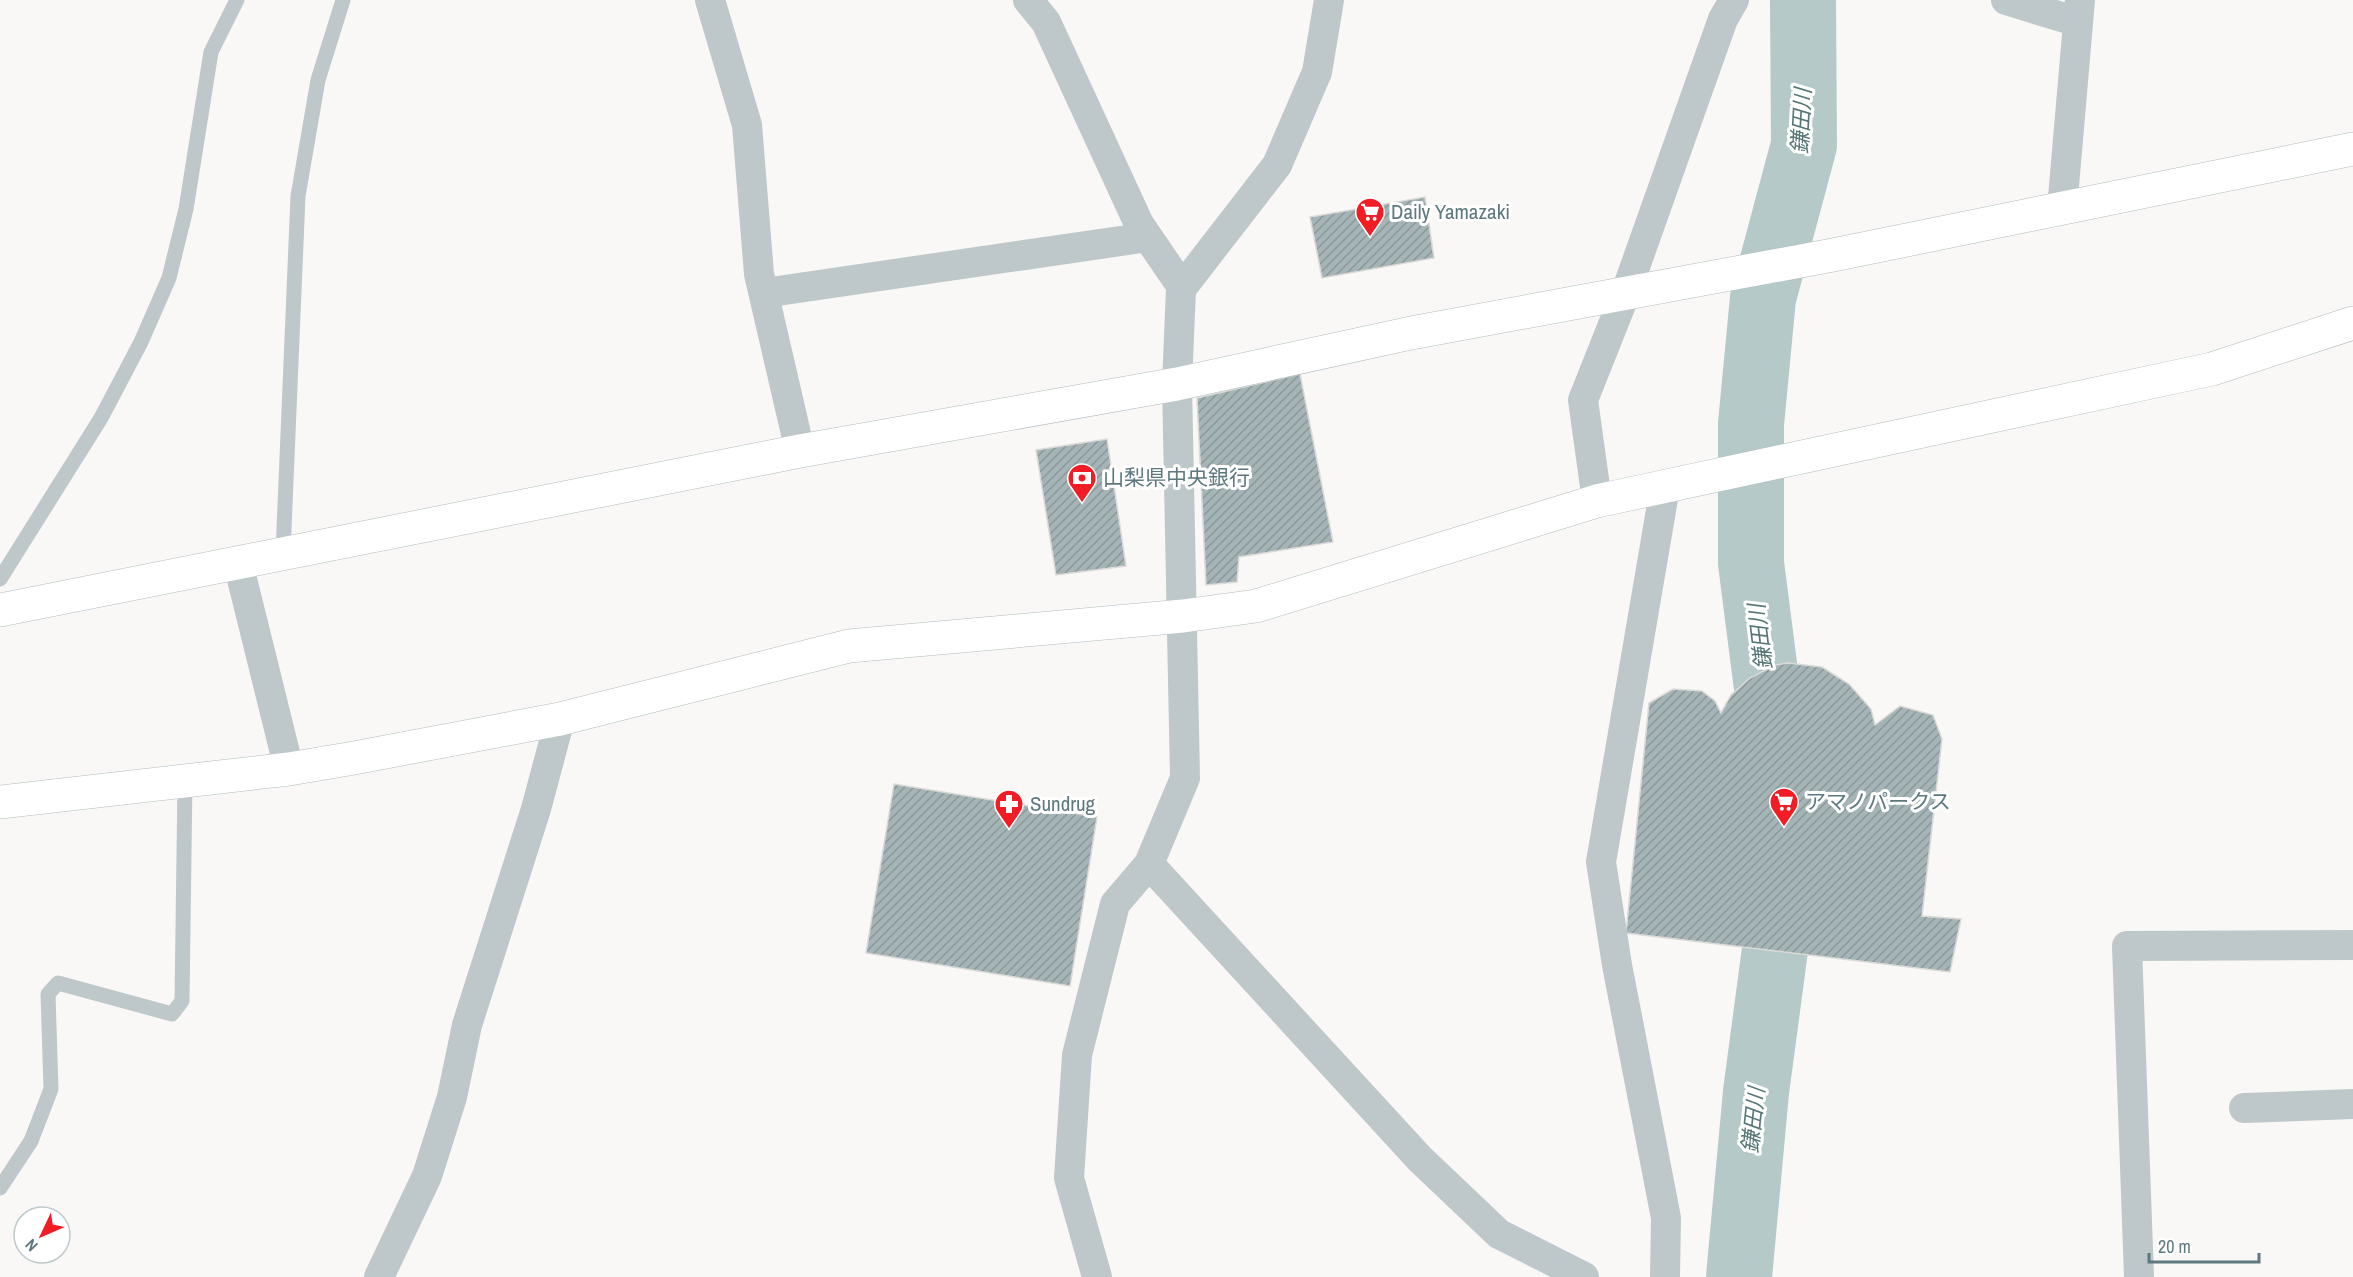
<svg xmlns="http://www.w3.org/2000/svg" width="2353" height="1277" viewBox="0 0 2353 1277" font-family="'Archivo Narrow','Noto Sans JP',sans-serif">
<style>
.lines{fill:none;stroke-linecap:round;stroke-linejoin:round}
.river{stroke:#b5c9c9;stroke-width:66}
.building{fill:url(#building-hatch);stroke:#dbdad8;stroke-width:1.5}
.secondary-casing{stroke:#b1bbbe;stroke-width:34}
.lane{stroke:#bec7c9;stroke-width:15}
.street{stroke:#bec7c9;stroke-width:30}
.secondary{stroke:#fff;stroke-width:33}
.labels{text-anchor:middle;stroke-width:6;stroke-linejoin:round;paint-order:stroke}
.poi-label{font-size:21px;fill:#5d787e;stroke:#fff;text-anchor:start}
.water-label{font-size:22px;font-style:italic;fill:#577676;stroke:#fff}
</style>
<defs>
<pattern id="building-hatch" width="6" height="6" patternUnits="userSpaceOnUse" patternTransform="scale(1.5)"><rect width="6" height="6" fill="#a5b5b7"/><path d="M-1 1l2-2M0 6l6-6M5 7l2-2" fill="none" stroke="#8a989a"/></pattern>
</defs>
<rect width="100%" height="100%" fill="#f9f8f6"/>
<g class="lines">
<path class="river" d="M 1772,760 L 1767,688 L 1751,563 L 1751,424 L 1763,298 L 1804,145 L 1803,0
M 1739,1277 L 1756,1092 L 1782,897 L 1779,860"/>
</g>
<path class="building" d="M 1425,197 L 1434,258 L 1322,278 L 1310,217 Z
M 1300,374 L 1333,542 L 1239,557 L 1237,582 L 1206,585 L 1197,398 Z
M 1107,439 L 1126,566 L 1056,575 L 1036,450 Z
M 1788,663 L 1822,667 L 1849,684 L 1871,709 L 1875,725 L 1900,706 L 1933,715 L 1942,739 L 1922,916 L 1961,919 L 1950,972 L 1626,933 L 1649,703 L 1673,689 L 1702,691 L 1715,701 L 1721,713 L 1731,695 L 1750,678 L 1775,665 Z
M 894,784 L 1097,817 L 1070,986 L 866,953 Z"/>
<g class="lines">
<g class="secondary-casing">
<path id="secondary" d="M 0,610 L 800,451 L 1177,384 L 1411,333 L 1833,255 L 2353,149
M 0,802 L 289,769 L 354,758 L 560,719 L 849,646 L 1183,616 L 1256,606 L 1597,501 L 2212,369 L 2353,323"/>
</g>
<path class="lane" d="M 283,553 L 298,196 L 318,80 L 343,0
M 0,579 L 101,418 L 141,342 L 169,278 L 186,209 L 211,52 L 237,0
M 0,1188 L 31,1141 L 51,1089 L 48,994 L 58,983 L 172,1014 L 182,1001 L 185,780"/>
<path class="street" d="M 710,0 L 747,125 L 759,274 L 800,451
M 1028,0 L 1046,22 L 1139,224 L 1182,287
M 2006,0 L 2078,22
M 2062,209 L 2080,0
M 764,293 L 1148,237
M 1665,487 L 1601,862 L 1617,965 L 1666,1218 L 1665,1277
M 1597,501 L 1583,400 L 1626,292 L 1723,19 L 1734,0
M 238,563 L 289,769
M 1149,864 L 1420,1159 L 1499,1234 L 1584,1277
M 2244,1108 L 2353,1104
M 379,1277 L 427,1176 L 452,1097 L 467,1025 L 536,809 L 560,719
M 1097,1277 L 1069,1178 L 1077,1055 L 1115,904 L 1149,864 L 1185,778 L 1177,384 L 1181,289 L 1277,165 L 1317,72 L 1329,0
M 2139,1277 L 2127,946 L 2353,945"/>
<use href="#secondary" class="secondary"/>
</g>
<defs>
<g id="supermarket-pin" transform="scale(1.5)"><path d="M0 17L-7.5 6A9.5 9.5 0 1 1 7.5 6Z" fill="#f21c25" stroke="#fff"/><path d="M-6-5.5h2.5l.6 2H6L4.5 2H-2.5L-4.4-4H-6ZM-1.5 3.2a1.3 1.3 0 1 0 .1 0ZM3 3.2a1.3 1.3 0 1 0 .1 0Z" fill="#fff"/></g>
<g id="bank-pin" transform="scale(1.5)"><path d="M0 17L-7.5 6A9.5 9.5 0 1 1 7.5 6Z" fill="#f21c25" stroke="#fff"/><path d="M-6-4H6V4H-6ZM0-2.3a2.3 2.3 0 1 0 0 4.6a2.3 2.3 0 1 0 0-4.6Z" fill="#fff"/></g>
<g id="pharmacy-pin" transform="scale(1.5)"><path d="M0 17L-7.5 6A9.5 9.5 0 1 1 7.5 6Z" fill="#f21c25" stroke="#fff"/><path d="M-2-6h4v4h4v4h-4v4h-4v-4h-4v-4h4Z" fill="#fff"/></g>
</defs>
<g fill-rule="evenodd">
<use href="#supermarket-pin" x="1370" y="212"/>
<use href="#bank-pin" x="1082" y="478"/>
<use href="#supermarket-pin" x="1784" y="802"/>
<use href="#pharmacy-pin" x="1009" y="804"/>
</g>
<g class="labels">
<g class="poi-label">
<text x="1391" y="219">Daily Yamazaki</text>
<text x="1103" y="485">山梨県中央銀行</text>
<text x="1805" y="809">アマノパークス</text>
<text x="1030" y="811">Sundrug</text>
</g>
<g class="water-label">
<text transform="translate(1801 121) rotate(-87)" y="8">鎌田川</text>
<text transform="translate(1760 637) rotate(-97)" y="8">鎌田川</text>
<text transform="translate(1753 1120) rotate(-84)" y="8">鎌田川</text>
</g>
</g>
<g transform="translate(42 1235) rotate(226)"><circle r="28" fill="#ffffff" stroke="#bec9cb" stroke-width="1.5"/>
<path d="M0-4.5L10 22L0 15L-10 22Z" fill="#f21c25"/>
<text y="-9" font-size="16" font-weight="bold" text-anchor="middle" fill="#5d787e">N</text>
</g>
<path d="M2149 1253v9h110v-9" fill="none" stroke="#5d787e" stroke-width="3"/>
<text x="2158" y="1253" font-size="18" fill="#5d787e" stroke="#ffffff" stroke-width="4.5" paint-order="stroke">20 m</text>
</svg>
